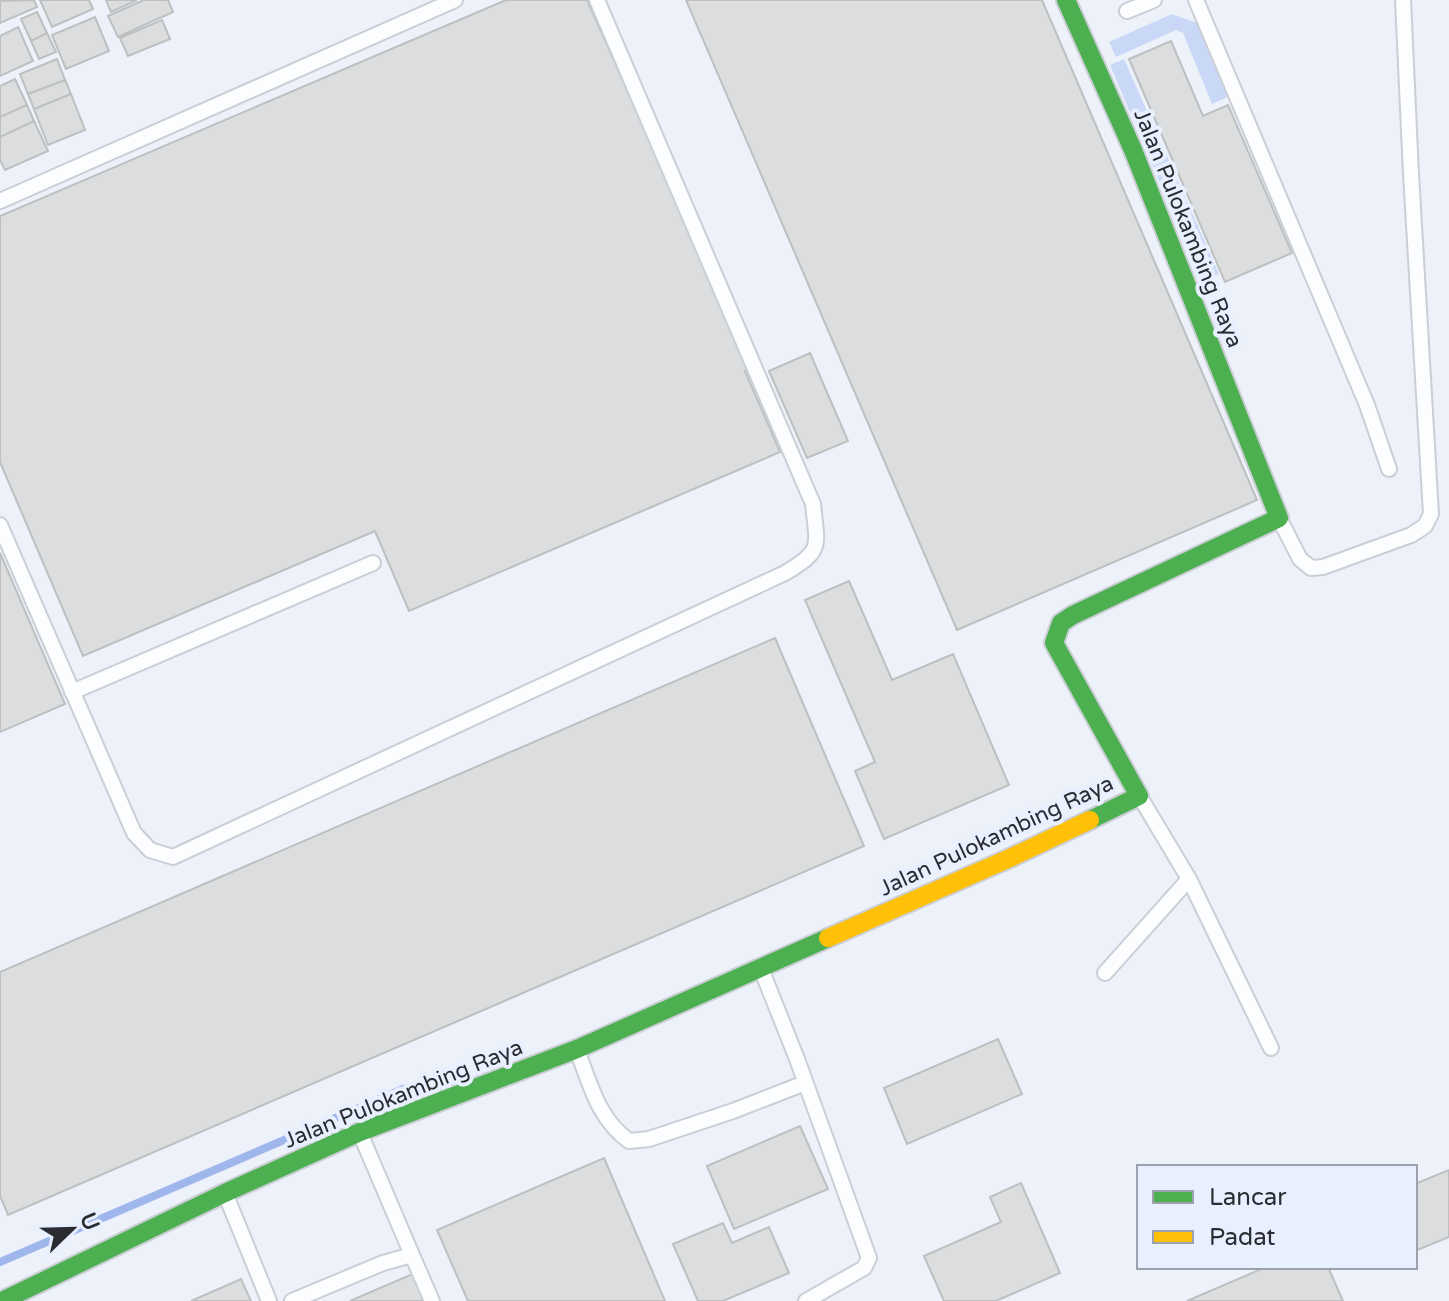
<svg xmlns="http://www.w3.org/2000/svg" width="1449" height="1301" viewBox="0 0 1449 1301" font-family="'Varela Round',sans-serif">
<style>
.green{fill:#cad8f7}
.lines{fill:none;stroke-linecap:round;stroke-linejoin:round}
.stream{stroke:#9fb6ed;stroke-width:8}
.building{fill:#dbddde;stroke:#bdbfc0;stroke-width:2}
.lane-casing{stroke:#cbced5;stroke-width:18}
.fast-casing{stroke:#cbced5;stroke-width:22}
.slow-casing{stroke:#cbced5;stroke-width:22}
.lane{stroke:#fcfdfe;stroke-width:14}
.fast{stroke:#4caf50;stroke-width:18}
.slow{stroke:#ffc107;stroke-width:18}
.labels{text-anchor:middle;stroke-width:8;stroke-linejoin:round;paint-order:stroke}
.street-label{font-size:22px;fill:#2a2c32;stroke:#e8efff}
</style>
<rect width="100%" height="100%" fill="#edf1fa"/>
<path class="green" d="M 1172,14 L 1200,24 L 1232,95 L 1212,104 L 1183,33 L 1176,30 L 1116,57 L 1109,42 Z
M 1124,59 L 1219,274 L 1201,280 L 1110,65 Z"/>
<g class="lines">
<path class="stream" d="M 0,1262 L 403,1089"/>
</g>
<path class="building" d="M 34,0 L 37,7 L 0,23 L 0,1 Z
M 40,0 L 89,0 L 93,9 L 52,27 Z
M 106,0 L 137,0 L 111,12 Z
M 144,0 L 168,0 L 173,12 L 118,37 L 108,16 Z
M 506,0 L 587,0 L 752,368 L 745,371 L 780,452 L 409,611 L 375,531 L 83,656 L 0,462 L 0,216 Z
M 686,0 L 1042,0 L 1257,500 L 957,630 Z
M 37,12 L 47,33 L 31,41 L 21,19 Z
M 95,17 L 109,51 L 66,69 L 52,35 Z
M 162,20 L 170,39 L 128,56 L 120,38 Z
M 18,27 L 33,61 L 0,76 L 0,36 Z
M 47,33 L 56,52 L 39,59 L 31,41 Z
M 1171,41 L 1203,116 L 1228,105 L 1292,253 L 1225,282 L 1129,59 Z
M 57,59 L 65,80 L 28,94 L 20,74 Z
M 15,79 L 27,105 L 0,117 L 0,86 Z
M 65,80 L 71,94 L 34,109 L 28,94 Z
M 71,94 L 85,130 L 48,145 L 34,109 Z
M 27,105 L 34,121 L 0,137 L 0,117 Z
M 34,121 L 48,151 L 5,170 L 0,160 L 0,137 Z
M 810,353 L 848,441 L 807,458 L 769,371 Z
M 0,553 L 65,704 L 0,732 Z
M 849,581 L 892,680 L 953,654 L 1009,785 L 884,839 L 855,771 L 875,762 L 805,600 Z
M 775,638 L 864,846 L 8,1215 L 0,1196 L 0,972 Z
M 998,1039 L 1022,1094 L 907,1144 L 884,1088 Z
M 800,1126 L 828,1189 L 734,1229 L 707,1166 Z
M 604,1158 L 665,1301 L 468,1301 L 437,1230 Z
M 1449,1170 L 1449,1237 L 1415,1251 L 1415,1184 Z
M 1021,1183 L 1060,1273 L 996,1301 L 944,1301 L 924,1256 L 1001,1222 L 990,1197 Z
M 723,1223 L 732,1243 L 769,1227 L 789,1273 L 723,1301 L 698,1301 L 673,1244 Z
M 1266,1267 L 1328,1267 L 1343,1301 L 1187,1301 Z
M 417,1272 L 429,1301 L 350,1301 Z
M 241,1279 L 251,1301 L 191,1301 Z"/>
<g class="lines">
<g class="lane-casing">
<path id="lane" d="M 1196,0 L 1367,405 L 1389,469
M 1127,11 L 1154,0
M 0,201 L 455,0
M 1279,518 L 1300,559 L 1311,568 L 1323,567 L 1411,535 L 1425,526 L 1431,514 L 1411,174 L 1403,0
M 0,525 L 134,833 L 150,850 L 173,857 L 785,573 C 824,550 817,546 813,504 L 597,0
M 72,692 L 373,563
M 1189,879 L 1271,1048
M 762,971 L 797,1059 L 869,1258 L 864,1268 L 806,1301
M 1105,973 L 1189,879 L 1140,797
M 577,1050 C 590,1083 598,1119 629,1141 L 649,1139 L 733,1111 L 805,1083
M 225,1193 L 269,1301
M 412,1255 L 432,1301
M 292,1301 L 383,1263 L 412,1255 L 360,1133"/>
</g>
<g class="fast-casing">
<path id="fast" d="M 1066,0 L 1133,150 L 1279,518 L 1073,615 L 1061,623 L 1054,643 L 1139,796 L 1090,820
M 2,1301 L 225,1193 L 360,1132 L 577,1049 L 828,938"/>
</g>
<g class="slow-casing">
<path id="slow" d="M 828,938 L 1010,858 L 1090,820"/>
</g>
<use href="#lane" class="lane"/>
<use href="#fast" class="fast"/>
<use href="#slow" class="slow"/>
</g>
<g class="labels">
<g class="street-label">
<text transform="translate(1189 228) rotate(68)" y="8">Jalan Pulokambing Raya</text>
<text transform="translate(996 835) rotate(-25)" y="8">Jalan Pulokambing Raya</text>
<text transform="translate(403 1093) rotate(-22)" y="8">Jalan Pulokambing Raya</text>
</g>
</g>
<rect x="1137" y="1165" width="280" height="104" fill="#e8efff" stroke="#9ca1ad" stroke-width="2"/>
<rect x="1153" y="1191" width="40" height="12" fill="#4caf50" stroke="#9ca1ad" stroke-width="2"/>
<text x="1209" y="1205" font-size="24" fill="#2a2c32">Lancar</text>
<rect x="1153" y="1231" width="40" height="12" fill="#ffc107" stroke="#9ca1ad" stroke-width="2"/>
<text x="1209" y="1245" font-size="24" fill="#2a2c32">Padat</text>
<g transform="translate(72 1229) rotate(67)" stroke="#e8efff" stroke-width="6" paint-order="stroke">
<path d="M0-6L14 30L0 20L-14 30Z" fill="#2a2c32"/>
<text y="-12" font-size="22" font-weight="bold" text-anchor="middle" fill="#2a2c32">U</text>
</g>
</svg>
